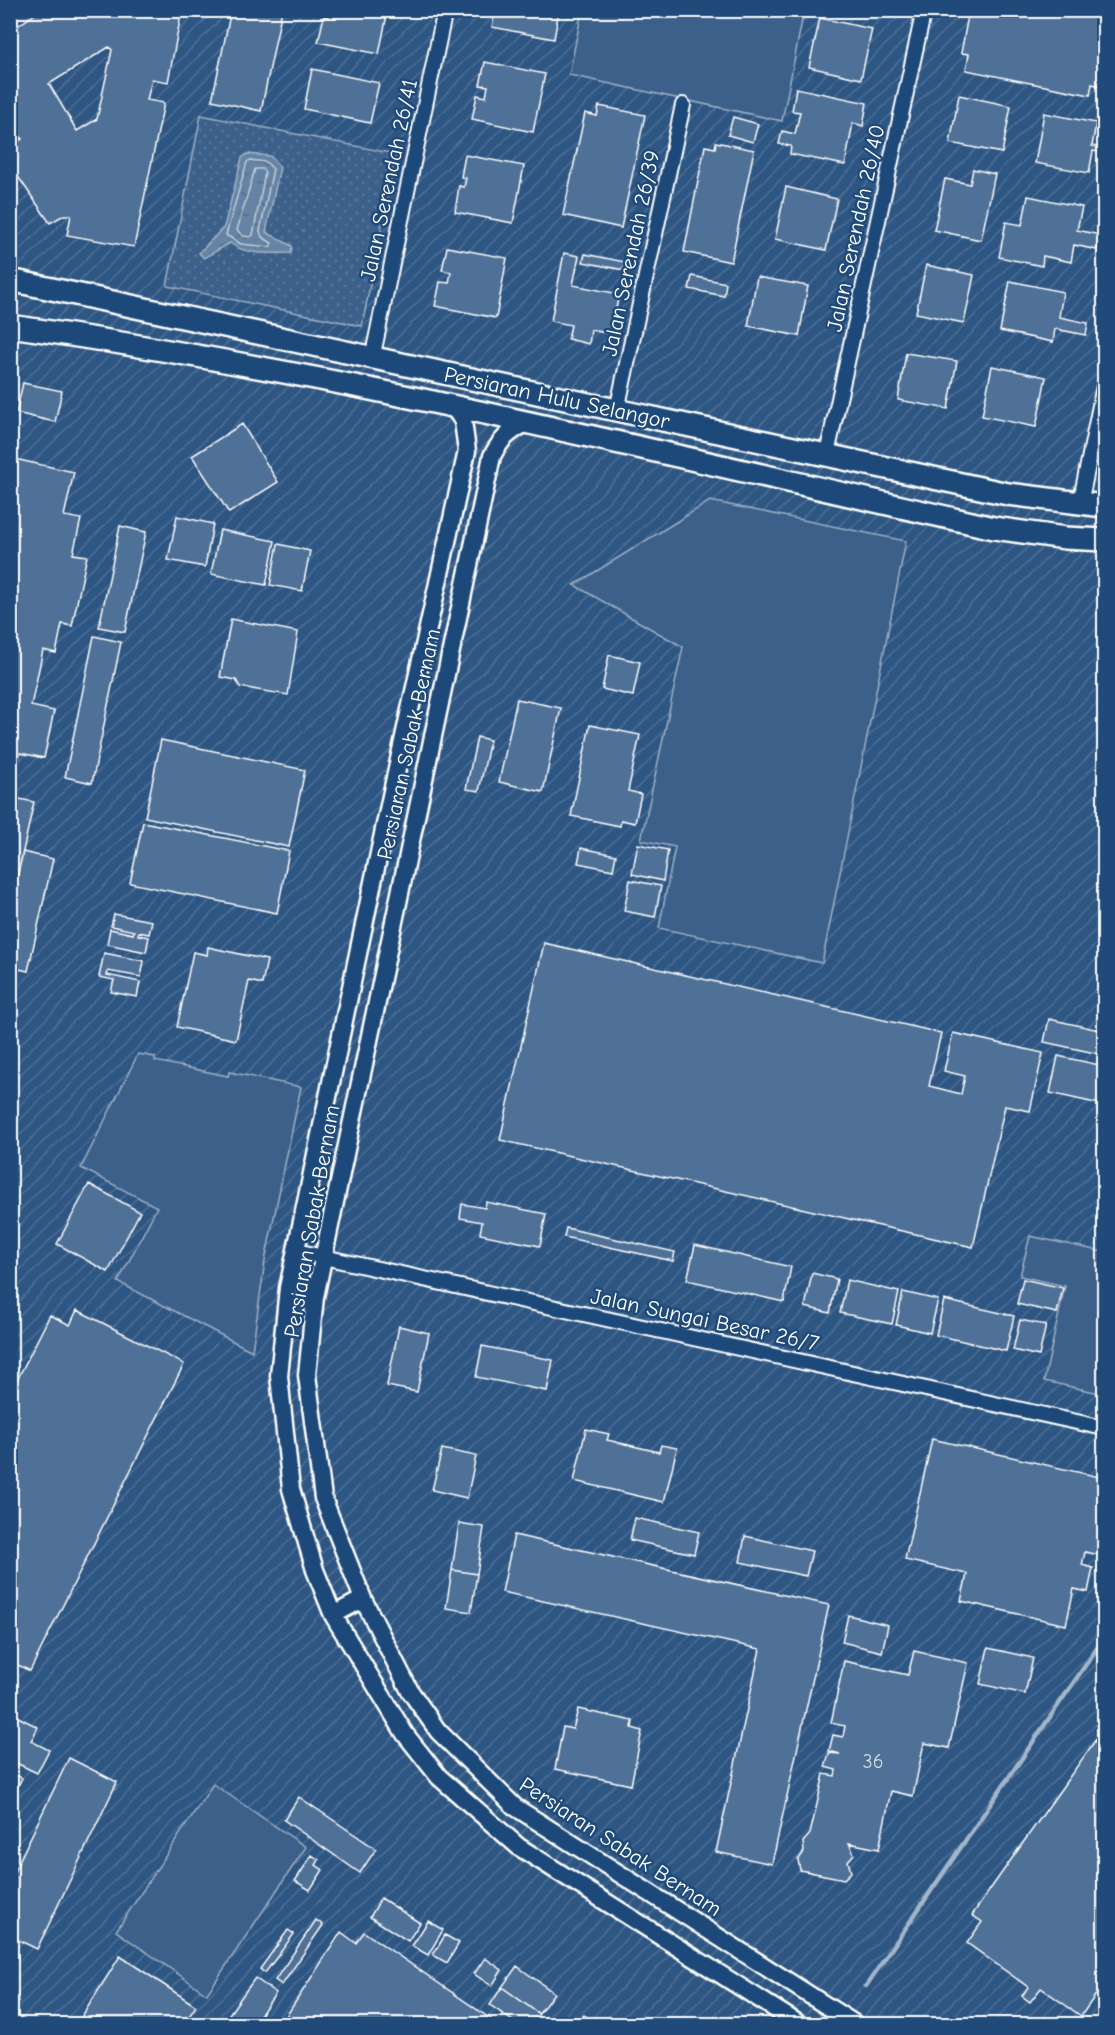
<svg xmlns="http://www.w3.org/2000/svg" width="1115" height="2035" viewBox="0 0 1115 2035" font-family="'Comic Neue',sans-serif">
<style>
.industrial{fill:url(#industrial-furrows)}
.green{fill:#3c618b;stroke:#9eb0c5;stroke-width:1.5}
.park{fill:url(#park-dots);stroke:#9eb0c5;stroke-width:1.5}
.water{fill:url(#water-ripples);stroke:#a3b5c8;stroke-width:1.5}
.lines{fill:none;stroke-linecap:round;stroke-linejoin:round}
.shore{stroke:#c1cddb;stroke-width:1.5}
.stream{stroke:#a3b5c8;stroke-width:4.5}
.building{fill:#507197;stroke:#fff;stroke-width:1.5;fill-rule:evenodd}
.minor-casing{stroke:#fff;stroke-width:18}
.tertiary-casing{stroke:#fff;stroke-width:21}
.primary-casing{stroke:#fff;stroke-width:26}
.minor{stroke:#1f4a7a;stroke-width:14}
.tertiary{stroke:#1f4a7a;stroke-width:16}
.primary{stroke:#1f4a7a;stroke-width:21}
.labels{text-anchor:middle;stroke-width:5;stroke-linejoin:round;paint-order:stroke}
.number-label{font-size:20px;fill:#d3dce5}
.street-label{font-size:22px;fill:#fff;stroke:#1f4a7a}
</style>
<defs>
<pattern id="industrial-furrows" width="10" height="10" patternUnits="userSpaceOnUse" patternTransform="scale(1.5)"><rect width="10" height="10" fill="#2e5683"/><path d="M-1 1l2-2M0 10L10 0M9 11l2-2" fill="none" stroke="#4d6f96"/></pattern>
<pattern id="park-dots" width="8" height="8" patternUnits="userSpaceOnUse" patternTransform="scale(1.5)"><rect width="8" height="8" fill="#3c618b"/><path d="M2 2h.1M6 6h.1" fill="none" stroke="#59799c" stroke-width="1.8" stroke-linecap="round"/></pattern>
<pattern id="water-ripples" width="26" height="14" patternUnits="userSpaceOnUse" patternTransform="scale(1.5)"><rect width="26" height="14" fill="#6583a4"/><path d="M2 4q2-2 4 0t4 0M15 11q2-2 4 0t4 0" fill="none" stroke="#5b6d81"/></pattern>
</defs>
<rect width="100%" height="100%" fill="#1f4a7a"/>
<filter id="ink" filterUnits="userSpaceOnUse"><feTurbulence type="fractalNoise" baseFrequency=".0167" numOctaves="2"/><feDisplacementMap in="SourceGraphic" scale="12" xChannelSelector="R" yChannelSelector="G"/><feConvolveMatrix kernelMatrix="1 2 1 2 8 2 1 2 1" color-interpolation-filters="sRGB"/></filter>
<g filter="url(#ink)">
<path class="industrial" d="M 11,11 L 1104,11 L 1104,2024 L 11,2024 Z"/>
<path class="green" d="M 582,11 L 804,11 L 782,121 L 569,75 Z
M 710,501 L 906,541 L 822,963 L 659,928 L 675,847 L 641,840 L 683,647 L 574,585 Z
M 138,1054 L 155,1057 L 155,1061 L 228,1076 L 229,1072 L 301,1087 L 265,1261 L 252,1351 L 118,1282 L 157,1207 L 81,1168 Z
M 1030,1236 L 1104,1252 L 1104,1394 L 1044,1381 L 1065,1286 L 1020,1276 Z
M 213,1784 L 306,1847 L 207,1994 L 116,1931 Z"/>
<path class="park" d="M 201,115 L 396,154 L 362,326 L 167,286 Z"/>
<path class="water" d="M 247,154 L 270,156 L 280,167 L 266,232 L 292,246 L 291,253 C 271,253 247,256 230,243 L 204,258 L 199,253 L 224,227 L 242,158 Z"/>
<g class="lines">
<path class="shore" d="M 250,160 L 266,162 L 273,169 L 260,231 L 262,237 L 272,243 L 270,247 L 241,244 L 226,235 L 247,162 Z
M 255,169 L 263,169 L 265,173 L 253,235 L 250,237 L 243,236 L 237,230 Z"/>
<path class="stream" d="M 866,1986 L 1104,1638"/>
</g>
<path class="building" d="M 41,10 L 182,10 L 168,82 L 152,79 L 147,100 L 164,103 L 134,247 L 67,235 L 71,215 L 64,215 L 50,223 L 10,165 L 12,146 L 22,139 L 13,125 L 10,126 L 10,18 L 16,27 ZM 109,47 L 112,50 L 97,119 L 77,131 L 49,84 Z
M 231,10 L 282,10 L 261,111 L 212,100 Z
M 330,10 L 388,10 L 379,54 L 318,42 L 324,16 L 329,17 Z
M 495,10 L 559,10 L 554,39 L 492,27 Z
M 969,10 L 1068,10 L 1104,18 L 1104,87 L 1092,84 L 1090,95 L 966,70 L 969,54 L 961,53 Z
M 820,18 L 872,29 L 861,79 L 809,67 Z
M 485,62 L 545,74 L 533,132 L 472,119 L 477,95 L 486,97 L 488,86 L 480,85 Z
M 312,69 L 379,83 L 370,123 L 304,109 Z
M 796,88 L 867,103 L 863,126 L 853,123 L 845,165 L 790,154 L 791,146 L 779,144 L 782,131 L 795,134 L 800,112 L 792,111 Z
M 959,95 L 1011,106 L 1002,153 L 950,143 Z
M 599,106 L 645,115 L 621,228 L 563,215 L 585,113 L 597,116 Z
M 1044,113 L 1096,123 L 1092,146 L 1104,148 L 1104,159 L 1099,158 L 1100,152 L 1093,151 L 1089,173 L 1035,163 Z
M 733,117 L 758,124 L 753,142 L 728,135 Z
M 716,142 L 754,150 L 731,262 L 684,252 L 705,146 L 715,148 Z
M 465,155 L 524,166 L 513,223 L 455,212 L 459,186 L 464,187 L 466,178 L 461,177 Z
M 973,169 L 995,174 L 981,240 L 934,230 L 945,179 L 970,184 Z
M 786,187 L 837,199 L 826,250 L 775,239 Z
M 1028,196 L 1082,207 L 1077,230 L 1100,235 L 1097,250 L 1074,245 L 1071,262 L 1043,256 L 1042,266 L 999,257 L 1006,222 L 1022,225 Z
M 447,247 L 507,258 L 496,318 L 435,306 L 440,282 L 449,283 L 451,272 L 442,270 Z
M 564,253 L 579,256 L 573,285 L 619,294 L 611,334 L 591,330 L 589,344 L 568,339 L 571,325 L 551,321 Z
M 585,254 L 625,262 L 624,270 L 583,262 Z
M 926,265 L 974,275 L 964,323 L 916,313 Z
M 692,276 L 726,283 L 724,296 L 689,289 Z
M 757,277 L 808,286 L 799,336 L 748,326 Z
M 1010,281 L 1063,292 L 1059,317 L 1088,323 L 1086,335 L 1055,329 L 1053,342 L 1000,331 Z
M 906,353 L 957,361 L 948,409 L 898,400 Z
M 992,366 L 1046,377 L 1036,427 L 982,416 Z
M 23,383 L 62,391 L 55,422 L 16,413 Z
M 242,424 L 278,482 L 229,513 L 192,456 Z
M 10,458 L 74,472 L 64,516 L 81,519 L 73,554 L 87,556 L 72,626 L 62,624 L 56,653 L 43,650 L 31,706 L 54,711 L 44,758 L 20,753 L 18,762 L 10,760 Z
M 177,516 L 213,524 L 205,567 L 168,560 Z
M 120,526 L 146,532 L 125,632 L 99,627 Z
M 220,530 L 275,541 L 266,585 L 211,574 Z
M 278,544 L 310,551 L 302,591 L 270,585 Z
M 231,619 L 298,632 L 288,695 L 240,687 L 236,680 L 220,677 Z
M 94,636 L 121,642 L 92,783 L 65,777 Z
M 609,655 L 640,662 L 633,696 L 602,689 Z
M 517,699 L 561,708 L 543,792 L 499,782 Z
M 590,725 L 640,735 L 628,791 L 641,794 L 635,823 L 621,820 L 620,826 L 571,816 Z
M 477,737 L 490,740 L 479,791 L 466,789 Z
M 161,740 L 305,770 L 289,847 L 145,817 Z
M 10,797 L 34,802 L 10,909 Z
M 143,822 L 289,851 L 277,913 L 130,883 Z
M 638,844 L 668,850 L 663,881 L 632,874 Z
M 581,848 L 616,855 L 613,870 L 578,863 Z
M 23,852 L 53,859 L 28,971 L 10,967 L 10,909 Z
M 630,880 L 661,886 L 655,917 L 624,911 Z
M 114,914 L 152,921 L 149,934 L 139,932 L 138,935 L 149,937 L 146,952 L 107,944 L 110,929 L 133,934 L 134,931 L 111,926 Z
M 544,943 L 941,1033 L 929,1086 L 961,1094 L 965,1076 L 944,1071 L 953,1033 L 1043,1053 L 1030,1111 L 1005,1106 L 973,1247 L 500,1140 Z
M 208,947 L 267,960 L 262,984 L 249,981 L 236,1040 L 177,1027 L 193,952 L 207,955 Z
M 104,953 L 144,961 L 141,977 L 108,971 L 107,975 L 140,982 L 137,997 L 111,992 L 114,980 L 99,977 Z
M 1049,1019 L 1104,1031 L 1104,1055 L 1044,1042 Z
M 1058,1056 L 1104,1066 L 1104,1105 L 1050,1093 Z
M 89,1184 L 140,1212 L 108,1272 L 57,1244 Z
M 486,1202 L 546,1214 L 540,1246 L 480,1234 L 482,1222 L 460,1218 L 462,1204 L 485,1208 Z
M 566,1228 L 675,1252 L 673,1261 L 564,1237 Z
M 695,1245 L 791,1267 L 784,1302 L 687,1280 Z
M 812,1273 L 837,1279 L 830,1313 L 805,1307 Z
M 1023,1279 L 1063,1288 L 1057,1313 L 1017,1304 Z
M 847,1280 L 899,1292 L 892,1324 L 840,1313 Z
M 903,1292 L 938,1300 L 930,1333 L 896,1325 Z
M 944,1300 L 1014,1316 L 1006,1351 L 936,1335 Z
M 77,1310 L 184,1364 L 30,1671 L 10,1661 L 10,1394 L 50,1315 L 70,1325 Z
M 1020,1320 L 1046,1325 L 1039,1356 L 1013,1350 Z
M 399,1326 L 429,1333 L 417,1392 L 387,1386 Z
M 482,1346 L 553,1360 L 547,1391 L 476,1377 Z
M 586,1429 L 609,1434 L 607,1440 L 659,1452 L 661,1445 L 677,1448 L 664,1502 L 574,1481 Z
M 932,1439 L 1104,1478 L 1104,1556 L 1085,1552 L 1082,1565 L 1093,1568 L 1088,1592 L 1074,1589 L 1066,1625 L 961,1601 L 967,1574 L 905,1560 Z
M 442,1449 L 476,1456 L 467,1498 L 432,1490 Z
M 635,1518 L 699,1532 L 694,1554 L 630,1540 Z
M 459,1523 L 484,1527 L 477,1574 L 452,1570 Z
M 514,1535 L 829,1605 L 772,1864 L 716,1852 L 760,1649 L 502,1592 Z
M 745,1536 L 812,1551 L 806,1576 L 740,1562 Z
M 452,1570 L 477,1574 L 471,1612 L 446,1608 Z
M 848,1615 L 888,1625 L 882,1652 L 842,1642 Z
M 988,1648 L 1033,1658 L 1025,1694 L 980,1684 Z
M 914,1651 L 968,1663 L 949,1748 L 924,1743 L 913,1796 L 891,1791 L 879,1849 L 849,1843 L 854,1854 L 848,1861 L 851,1872 L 844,1879 L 800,1870 L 798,1860 L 804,1852 L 803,1842 L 810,1834 L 824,1774 L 835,1776 L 836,1770 L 825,1767 L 829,1753 L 840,1754 L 829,1751 L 833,1735 L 843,1737 L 845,1726 L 831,1723 L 844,1661 L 908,1675 Z
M 578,1709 L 633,1721 L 632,1728 L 642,1731 L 631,1785 L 555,1769 L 563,1727 L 573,1729 Z
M 10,1713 L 38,1727 L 31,1741 L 49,1750 L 37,1773 L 10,1760 Z
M 1104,1728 L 1104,1983 L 1081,2016 L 1041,1988 L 1030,2002 L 1022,1996 L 1028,1987 L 967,1943 L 982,1922 L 972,1915 Z
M 69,1758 L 117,1782 L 37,1949 L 10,1936 L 10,1880 Z
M 10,1772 L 22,1778 L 10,1801 Z
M 299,1797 L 376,1849 L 360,1873 L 284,1820 Z
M 312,1855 L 319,1860 L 316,1865 L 323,1870 L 310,1890 L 295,1881 Z
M 381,1898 L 420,1923 L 408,1941 L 370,1917 Z
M 316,1920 L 323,1925 L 282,1985 L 275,1980 Z
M 428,1921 L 443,1930 L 428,1955 L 412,1946 Z
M 288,1930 L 294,1934 L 265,1973 L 260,1969 Z
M 341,1932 L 356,1943 L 364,1932 L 498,2024 L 281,2024 Z
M 445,1935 L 459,1943 L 447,1963 L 433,1955 Z
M 120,1956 L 196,2006 L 184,2024 L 77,2024 Z
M 485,1958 L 502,1970 L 492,1986 L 474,1974 Z
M 517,1966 L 554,1993 L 539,2014 L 502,1987 Z
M 255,1978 L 276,1993 L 254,2024 L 222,2024 Z
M 502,1987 L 539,2014 L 532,2024 L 517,2024 L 490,2005 Z
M 584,2015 L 597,2024 L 577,2024 Z"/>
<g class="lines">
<g class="minor-casing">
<path id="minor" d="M 372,359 L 445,10
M 617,410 L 683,105
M 827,454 L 924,10
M 1080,504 L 1104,386
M 296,1251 L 1104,1428"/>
</g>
<g class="tertiary-casing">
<path id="tertiary" d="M 454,408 L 463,421 L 467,451 L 391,796 L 288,1288 L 279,1376 L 291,1489 L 315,1570 L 333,1615 L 405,1734 L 439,1777 L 519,1847 L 799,2024
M 526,423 C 509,432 501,439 492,456 L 315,1297 L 307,1375 L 323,1498 L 363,1599 L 410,1691 L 438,1731 L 515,1807 L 855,2024
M 333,1615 L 363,1599"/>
</g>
<g class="primary-casing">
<path id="primary" d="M 10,280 L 1008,494 L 1104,506
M 10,326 C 342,373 668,455 994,528 L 1065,538 L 1104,540"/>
</g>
<use href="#minor" class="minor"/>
<use href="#tertiary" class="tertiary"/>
<use href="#primary" class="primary"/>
</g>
</g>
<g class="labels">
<g class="number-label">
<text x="873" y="1768">36</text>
</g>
<g class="street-label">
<text transform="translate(388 180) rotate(-78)" y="8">Jalan Serendah 26/41</text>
<text transform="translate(855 228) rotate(-78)" y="8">Jalan Serendah 26/40</text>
<text transform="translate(630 253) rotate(-78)" y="8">Jalan Serendah 26/39</text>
<text transform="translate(557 397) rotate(12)" y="8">Persiaran Hulu Selangor</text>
<text transform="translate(408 744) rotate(-78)" y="8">Persiaran Sabak Bernam</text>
<text transform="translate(311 1221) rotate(-80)" y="8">Persiaran Sabak Bernam</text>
<text transform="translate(705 1319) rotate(12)" y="8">Jalan Sungai Besar 26/7</text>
<text transform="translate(621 1846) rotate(33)" y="8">Persiaran Sabak Bernam</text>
</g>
</g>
<rect width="1115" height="2035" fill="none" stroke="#1f4a7a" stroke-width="36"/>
<rect x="18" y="18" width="1079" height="1999" fill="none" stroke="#fff" stroke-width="2" filter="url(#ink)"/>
</svg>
